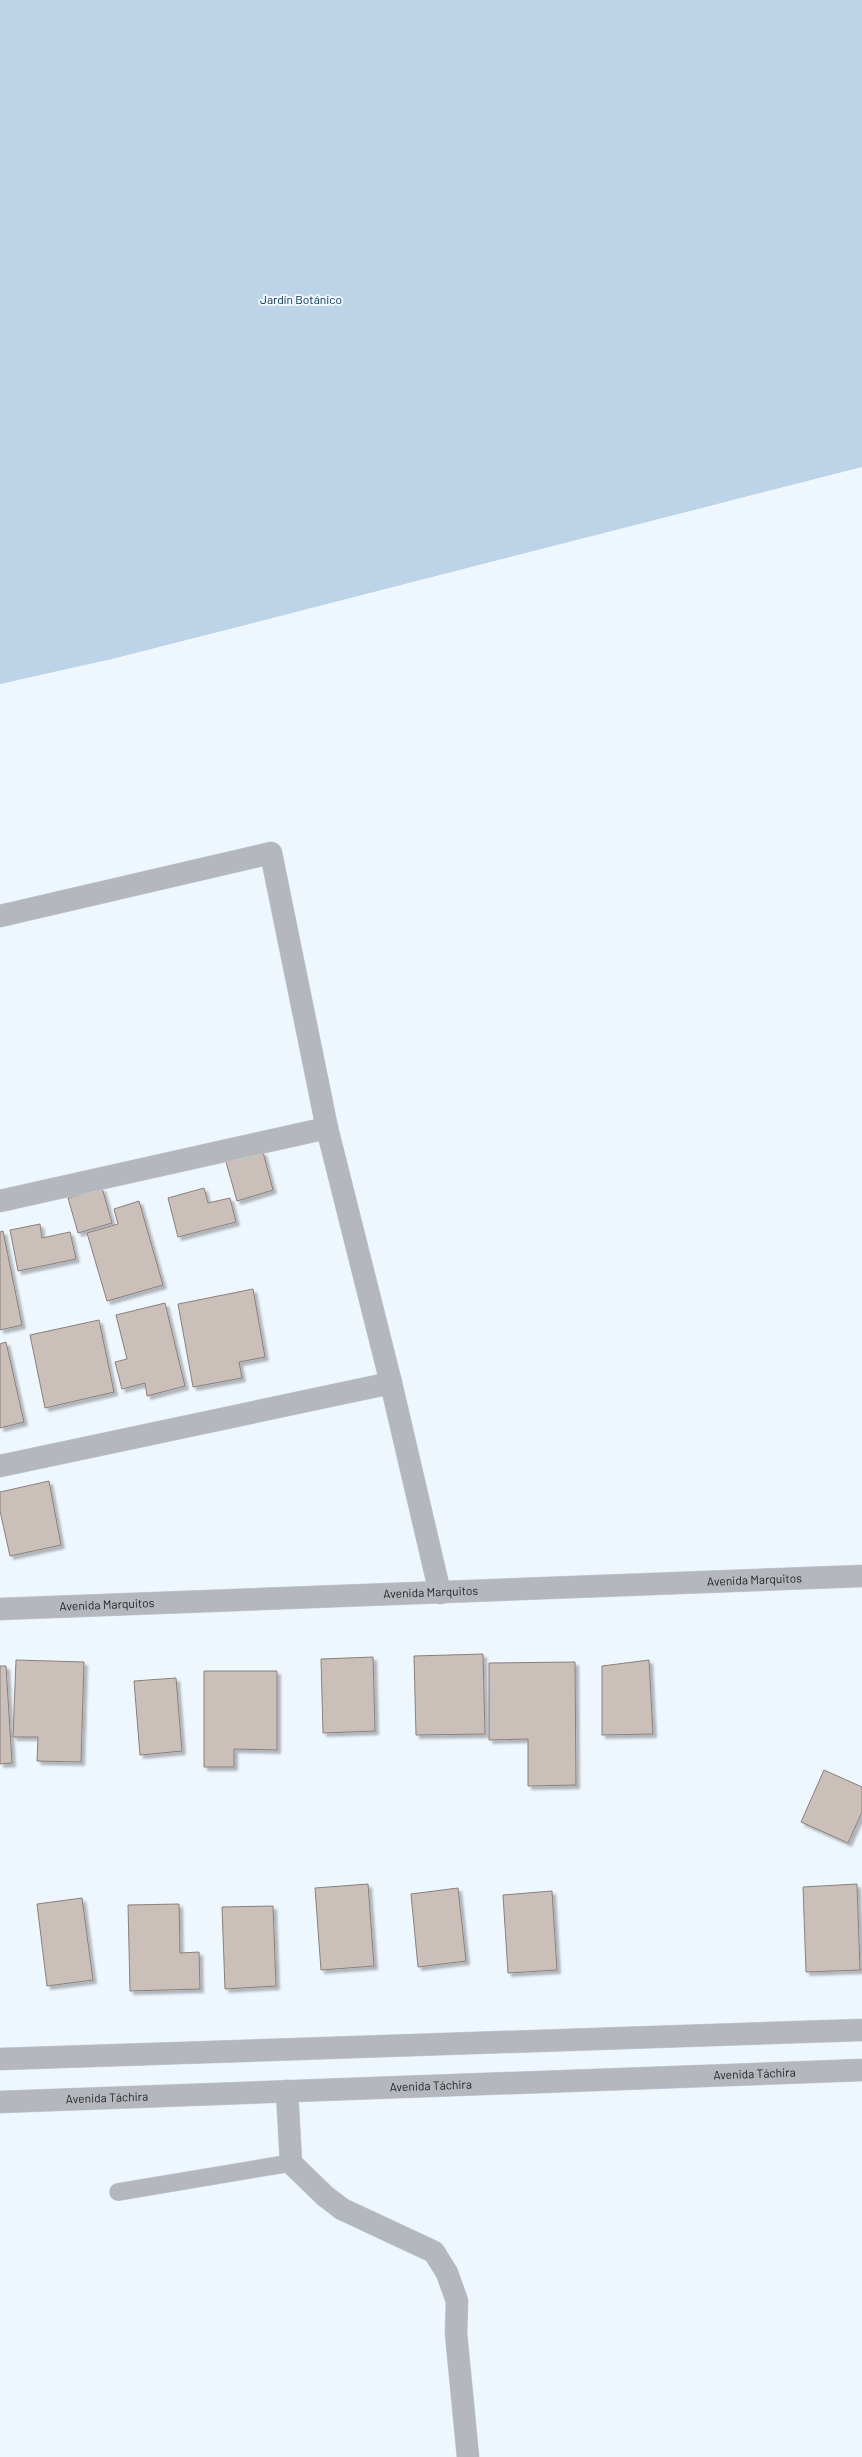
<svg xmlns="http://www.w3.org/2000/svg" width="862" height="2457" viewBox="0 0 862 2457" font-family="Barlow,sans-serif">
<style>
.green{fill:#bdd4e8}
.building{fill:#cbbfb9;stroke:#8a7f7a;filter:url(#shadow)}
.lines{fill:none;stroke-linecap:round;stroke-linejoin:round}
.lane-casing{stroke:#c9d1d7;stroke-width:18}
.street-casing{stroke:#c9d1d7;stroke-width:23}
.lane{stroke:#b4b8bc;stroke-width:17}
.street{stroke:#b4b8bc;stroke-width:22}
.labels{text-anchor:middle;stroke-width:4;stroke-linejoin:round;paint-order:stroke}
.park-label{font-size:12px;fill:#002d4c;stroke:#eff7fe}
.street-label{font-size:12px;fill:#1e2225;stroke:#eff7fe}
</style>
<defs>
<filter id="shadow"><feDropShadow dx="3.5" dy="3.5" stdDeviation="1" flood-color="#0004"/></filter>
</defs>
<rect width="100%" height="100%" fill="#eff7fe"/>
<path class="green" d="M 0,0 L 862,0 L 862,467 L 112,659 L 0,684 Z"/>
<path class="building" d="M 263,1152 L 273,1190 L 237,1201 L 226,1162 Z
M 102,1188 L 112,1223 L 78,1233 L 68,1198 Z
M 204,1188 L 208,1203 L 230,1198 L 236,1222 L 178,1237 L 168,1198 Z
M 139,1201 L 163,1285 L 107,1301 L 87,1233 L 118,1224 L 114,1209 Z
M 40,1224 L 42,1238 L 70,1232 L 76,1259 L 18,1271 L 10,1230 Z
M 3,1231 L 22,1325 L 0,1330 L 0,1232 Z
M 253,1289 L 265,1357 L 239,1362 L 242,1378 L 193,1387 L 178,1304 Z
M 165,1303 L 185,1386 L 147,1396 L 145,1383 L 122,1389 L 115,1362 L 127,1359 L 116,1315 Z
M 99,1320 L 114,1392 L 45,1408 L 30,1335 Z
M 6,1342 L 24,1422 L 0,1428 L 0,1344 Z
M 49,1481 L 61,1545 L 10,1556 L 0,1511 L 0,1492 Z
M 483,1654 L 485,1734 L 416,1735 L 414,1656 Z
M 373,1657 L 375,1731 L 323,1733 L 321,1659 Z
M 16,1660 L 84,1662 L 81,1762 L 37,1761 L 38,1737 L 13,1737 Z
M 649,1660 L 653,1734 L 602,1735 L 602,1666 Z
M 575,1662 L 576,1785 L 528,1786 L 528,1739 L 489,1740 L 489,1663 Z
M 0,1666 L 6,1666 L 12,1763 L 0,1764 Z
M 204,1671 L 277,1671 L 277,1750 L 234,1749 L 234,1767 L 204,1767 Z
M 176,1678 L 182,1751 L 140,1755 L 134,1681 Z
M 824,1770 L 862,1787 L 862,1812 L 848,1843 L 801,1822 Z
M 368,1884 L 374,1966 L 321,1970 L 315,1888 Z
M 857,1884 L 860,1970 L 806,1972 L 803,1887 Z
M 458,1888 L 466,1961 L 418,1967 L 411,1894 Z
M 552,1891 L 557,1970 L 508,1973 L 503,1895 Z
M 82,1898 L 93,1980 L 47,1986 L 37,1904 Z
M 179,1904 L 180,1953 L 199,1952 L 200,1989 L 130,1991 L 128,1905 Z
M 273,1906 L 276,1986 L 225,1989 L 222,1907 Z"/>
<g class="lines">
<g class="lane-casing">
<path id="lane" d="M 118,2192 L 291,2163"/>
</g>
<g class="street-casing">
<g id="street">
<path d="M 0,916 L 271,853 L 327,1128 L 391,1383 L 440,1593"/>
<path d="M 0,1201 L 327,1128"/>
<path d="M 0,1466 L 391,1383"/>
<path id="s1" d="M 0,1609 L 862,1576"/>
<path d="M 0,2059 L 862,2030"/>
<path d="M 287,2091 L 291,2163 L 325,2196 L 342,2209 L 434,2252 L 447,2273 L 457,2301 L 456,2333 L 468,2457"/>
<path id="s2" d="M 0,2102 L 862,2070"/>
</g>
</g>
<use href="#lane" class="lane"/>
<use href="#street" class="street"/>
</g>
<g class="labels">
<g class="park-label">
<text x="301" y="304">Jardín Botánico</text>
</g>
<g class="street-label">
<text dy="4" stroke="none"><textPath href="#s1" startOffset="755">Avenida Marquitos</textPath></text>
<text dy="4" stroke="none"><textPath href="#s1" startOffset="431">Avenida Marquitos</textPath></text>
<text dy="4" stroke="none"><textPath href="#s1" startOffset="107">Avenida Marquitos</textPath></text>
<text dy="4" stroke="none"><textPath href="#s2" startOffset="755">Avenida Táchira</textPath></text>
<text dy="4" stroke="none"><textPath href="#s2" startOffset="431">Avenida Táchira</textPath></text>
<text dy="4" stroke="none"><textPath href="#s2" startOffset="107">Avenida Táchira</textPath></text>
</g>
</g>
</svg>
